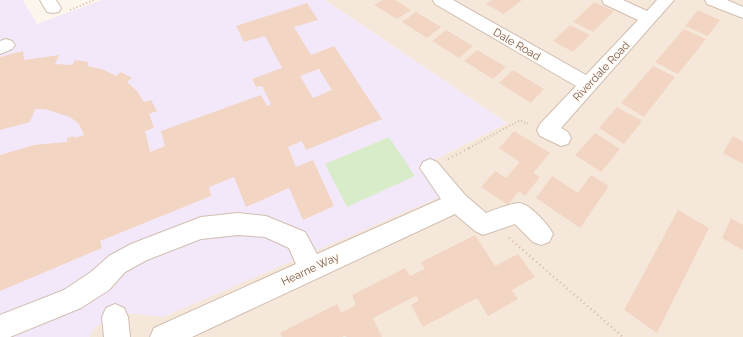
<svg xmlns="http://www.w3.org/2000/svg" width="743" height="337" viewBox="0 0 743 337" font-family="Raleway,sans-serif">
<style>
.residential{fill:#f5e8da}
.education{fill:#f3e8fa}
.green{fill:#d8ecc9}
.building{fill:#f3d5c3;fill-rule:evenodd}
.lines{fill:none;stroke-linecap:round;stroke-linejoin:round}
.minor-casing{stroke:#d1beb0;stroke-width:2}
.path-far1{stroke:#d9b8a5;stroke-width:2;stroke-dasharray:1 2.5;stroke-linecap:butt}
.path{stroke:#d9b8a5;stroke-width:2.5;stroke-dasharray:1 3.5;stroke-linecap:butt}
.minor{fill:#fff;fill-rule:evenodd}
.labels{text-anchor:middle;stroke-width:3;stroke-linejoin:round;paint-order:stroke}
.street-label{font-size:11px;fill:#7a5c4d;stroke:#fffaf3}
</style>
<rect width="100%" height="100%" fill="#fdf6ec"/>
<path class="residential" d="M 325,0 L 743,0 L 743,337 L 89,337 L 95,327 L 126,313 L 163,317 L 441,196 L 418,168 L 507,123 Z"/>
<path class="education" d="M 0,0 L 23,0 L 37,24 L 102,0 L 325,0 L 507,123 L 418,168 L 442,196 L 163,317 L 126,313 L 95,327 L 89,337 L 0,337 Z"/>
<path class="green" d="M 389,137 L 415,176 L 347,207 L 325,164 Z"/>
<path class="building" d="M 382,0 L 395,0 L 411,10 L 397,19 L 374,5 Z
M 492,0 L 522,0 L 504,14 L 486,4 Z
M 594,2 L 614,11 L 593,32 L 573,22 Z
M 307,3 L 318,20 L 294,27 L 311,55 L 334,46 L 382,119 L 306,150 L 302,141 L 288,147 L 296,167 L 313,160 L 334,206 L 303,220 L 289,188 L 246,207 L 234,177 L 209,187 L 211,196 L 100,241 L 102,248 L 0,291 L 0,155 L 34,145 L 67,142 L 67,138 L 75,136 L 75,138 L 84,135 L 79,124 L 70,117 L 45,109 L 35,109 L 30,122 L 0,130 L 0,57 L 23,51 L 24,60 L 59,55 L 55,64 L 72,65 L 75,60 L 89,62 L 87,66 L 102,69 L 116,76 L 121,72 L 132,78 L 127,82 L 137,91 L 144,102 L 151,100 L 157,111 L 149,114 L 154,128 L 145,131 L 150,152 L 165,146 L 161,131 L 261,95 L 267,106 L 271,104 L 262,86 L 256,87 L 252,79 L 282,68 L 265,36 L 244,42 L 236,26 ZM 319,69 L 332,90 L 313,98 L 300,76 Z
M 698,10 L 720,20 L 708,36 L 685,26 Z
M 416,12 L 441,27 L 427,38 L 402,22 Z
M 570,25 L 590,35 L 573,52 L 553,41 Z
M 684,29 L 706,39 L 678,74 L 655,62 Z
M 446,30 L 473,46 L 459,58 L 432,41 Z
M 477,50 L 506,67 L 493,79 L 464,61 Z
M 653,66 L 675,77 L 644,117 L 621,103 Z
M 513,70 L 544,89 L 531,103 L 499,83 Z
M 617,107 L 642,121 L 624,144 L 599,128 Z
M 514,131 L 550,153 L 533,173 L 540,177 L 525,196 L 519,191 L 508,205 L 481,187 L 495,171 L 506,178 L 520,162 L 499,148 Z
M 595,133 L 620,149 L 601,172 L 575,155 Z
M 733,136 L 743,142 L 743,164 L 723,153 Z
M 591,175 L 609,186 L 580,228 L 536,198 L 552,176 L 578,193 Z
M 678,210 L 709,228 L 657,333 L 624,310 Z
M 731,218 L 743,225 L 743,250 L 722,238 Z
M 475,235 L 495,266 L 518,254 L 535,277 L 512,290 L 518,299 L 488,316 L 477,298 L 423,327 L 411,305 L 419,300 L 416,296 L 373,318 L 382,337 L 346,337 L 346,335 L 342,337 L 282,337 L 280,333 L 337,304 L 341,313 L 356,305 L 352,295 L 405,268 L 410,276 L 425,269 L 421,262 Z"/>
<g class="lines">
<g class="minor-casing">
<path id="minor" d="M 40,0 L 56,0 L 61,8 L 59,12 L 53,13 L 47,12 Z
M 433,0 L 453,0 L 586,75 L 638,20 L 604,4 L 602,0 L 623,0 L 647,11 L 657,0 L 674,0 L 561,128 L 568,132 L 571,138 L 568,144 L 561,146 L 540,136 L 537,130 L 540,124 L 576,86 L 435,4 Z
M 705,0 L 727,0 L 743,7 L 743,18 L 707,4 Z
M 6,39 L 12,41 L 15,45 L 12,49 L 0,54 L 0,41 Z
M 430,159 L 437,162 L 465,195 L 486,213 C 493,210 513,203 519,203 C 529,203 549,225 553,234 L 549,242 L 541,245 L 533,242 L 515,224 L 483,235 L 475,231 L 455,214 L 192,337 L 150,337 L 154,328 L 296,264 L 289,248 L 265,237 L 238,235 L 201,239 L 147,260 L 125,272 L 109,290 L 81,308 L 10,337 L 0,337 L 0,315 L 64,290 L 91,272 L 109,256 L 131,244 L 201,217 L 238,213 L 266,216 L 305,232 L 317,254 L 441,199 L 420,168 L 423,162 Z
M 115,304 L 124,308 L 128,317 L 130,337 L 104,337 L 102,317 L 106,308 Z"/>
</g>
<path class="path-far1" d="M 70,10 L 94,0
M 469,148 L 520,120 L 527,124 L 528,123"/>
<path class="path" d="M 448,159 L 471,147
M 509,238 L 623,337"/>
<use href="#minor" class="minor"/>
</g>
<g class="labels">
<g class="street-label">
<text transform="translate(517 44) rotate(30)" y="4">Dale Road</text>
<text transform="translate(601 71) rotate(-47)" y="4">Riverdale Road</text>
<text transform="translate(310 269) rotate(-25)" y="4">Hearne Way</text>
</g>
</g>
</svg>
